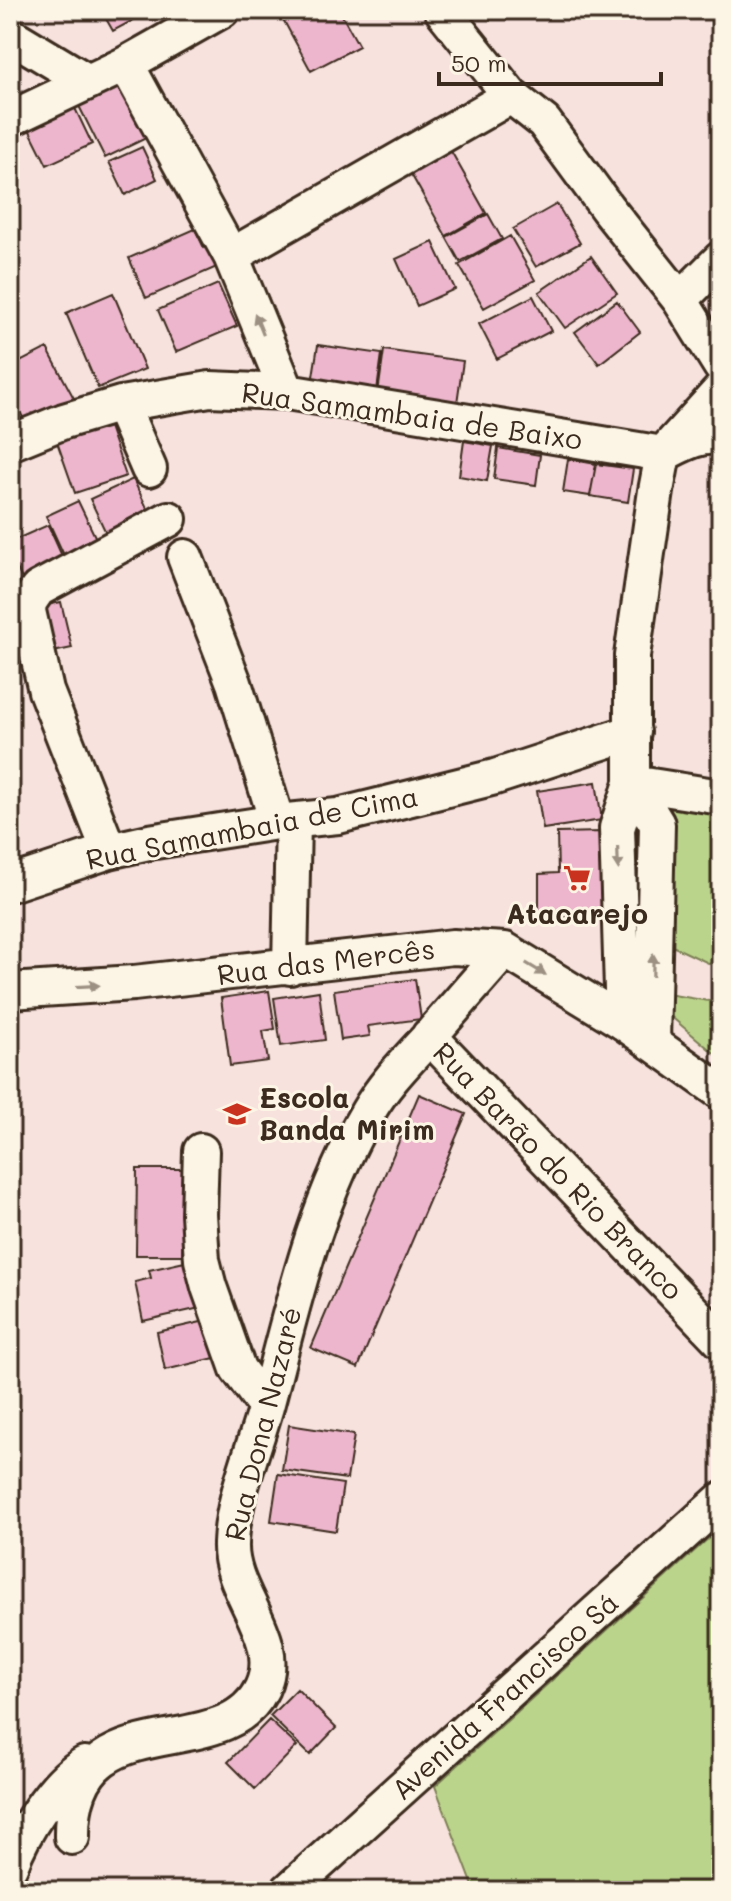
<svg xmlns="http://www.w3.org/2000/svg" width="731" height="1901" viewBox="0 0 731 1901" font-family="Mali,sans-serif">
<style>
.green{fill:#bbd48b;stroke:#7b7f54;stroke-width:2}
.building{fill:#edb6cc;stroke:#3b2a1e;stroke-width:2}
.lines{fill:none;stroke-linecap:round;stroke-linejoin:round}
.minor-casing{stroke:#3b2a1e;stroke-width:40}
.minor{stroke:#fcf5e5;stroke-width:34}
.oneway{fill:#9c9082}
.labels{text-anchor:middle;stroke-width:6;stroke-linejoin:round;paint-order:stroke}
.street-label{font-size:28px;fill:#3b2a1e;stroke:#fcf5e5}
.poi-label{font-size:28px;font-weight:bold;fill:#3b2a1e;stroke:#fcf5e5}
</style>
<rect width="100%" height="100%" fill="#f8e2de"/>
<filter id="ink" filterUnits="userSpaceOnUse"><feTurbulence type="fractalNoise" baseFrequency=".0125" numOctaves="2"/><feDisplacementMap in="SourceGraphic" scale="16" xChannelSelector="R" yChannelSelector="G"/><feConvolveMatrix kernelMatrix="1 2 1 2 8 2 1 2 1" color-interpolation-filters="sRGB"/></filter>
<g filter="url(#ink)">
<path class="green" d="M 670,807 L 721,814 L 721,969 L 668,944 Z
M 667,994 L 721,1003 L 721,1059 L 662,1009 Z
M 721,1527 L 721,1891 L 475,1891 L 435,1786 Z"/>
<path class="building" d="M 101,10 L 152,10 L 113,31 Z
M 278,10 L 339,10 L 359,46 L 311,71 Z
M 121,86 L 146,138 L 105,158 L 79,106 Z
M 73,104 L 92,144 L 47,165 L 28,127 Z
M 447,144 L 486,213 L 446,236 L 407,167 Z
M 142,147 L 157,179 L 125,195 L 109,162 Z
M 557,204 L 580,243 L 536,267 L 513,229 Z
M 488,214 L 502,239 L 460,262 L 446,237 Z
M 195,229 L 204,248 L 216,242 L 226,263 L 146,298 L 129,258 Z
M 510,236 L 535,280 L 484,308 L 459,265 Z
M 433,242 L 455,289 L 417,306 L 396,259 Z
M 591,256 L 617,293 L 565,328 L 539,292 Z
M 218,284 L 237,326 L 176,352 L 158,310 Z
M 113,293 L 145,369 L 98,388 L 66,313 Z
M 533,296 L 551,331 L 497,359 L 479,324 Z
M 617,301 L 640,332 L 599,364 L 575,332 Z
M 318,345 L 382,354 L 376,398 L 311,389 Z
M 47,348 L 76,402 L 28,427 L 10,393 L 10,367 Z
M 384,350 L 463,361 L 456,410 L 377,400 Z
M 107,421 L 126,476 L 75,493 L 56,439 Z
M 464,441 L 493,446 L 487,481 L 459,476 Z
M 498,448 L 540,455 L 536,485 L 494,479 Z
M 568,459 L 596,464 L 590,496 L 563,492 Z
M 596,464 L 633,469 L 628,502 L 590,496 Z
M 133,479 L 151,516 L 108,537 L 90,499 Z
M 78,501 L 101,549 L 68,564 L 46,516 Z
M 48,525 L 67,567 L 25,586 L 10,553 L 10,542 Z
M 61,602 L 72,648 L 39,655 L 29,609 Z
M 596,782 L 602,820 L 543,829 L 537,791 Z
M 602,832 L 604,916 L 539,917 L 539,874 L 558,873 L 557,833 Z
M 415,979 L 421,1019 L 368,1026 L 370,1036 L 341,1040 L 334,990 Z
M 269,991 L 275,1029 L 263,1031 L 268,1061 L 230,1066 L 221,998 Z
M 319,991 L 325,1040 L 281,1046 L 274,998 Z
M 419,1094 L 466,1114 L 358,1368 L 311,1348 Z
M 137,1169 L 183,1169 L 182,1255 L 136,1255 Z
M 189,1261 L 200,1308 L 143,1321 L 135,1282 L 151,1278 L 149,1270 Z
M 210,1320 L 219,1357 L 165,1370 L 157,1332 Z
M 289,1425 L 354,1435 L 347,1479 L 282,1470 Z
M 278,1474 L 343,1484 L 336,1531 L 271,1521 Z
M 297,1689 L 336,1728 L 310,1755 L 270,1716 Z
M 269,1720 L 297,1746 L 255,1789 L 228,1762 Z"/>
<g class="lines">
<g class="minor-casing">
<path id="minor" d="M 442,10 L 511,96 L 544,122 L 607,208 L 680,300 L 721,366
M 10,35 L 88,82
M 126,64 L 231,256 L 287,392
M 10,119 L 126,64 L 222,10
M 231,256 L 511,96
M 680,300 L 721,259
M 121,404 L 149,469
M 10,443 L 64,421 L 121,404 L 210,389 L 287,392 L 663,454 C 681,445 700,433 721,438
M 185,557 L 234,683 L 277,822
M 632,783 L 657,824 L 652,1043
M 632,783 L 721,797
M 109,851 L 46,691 L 28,611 L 29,602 L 38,589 L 169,519
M 10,884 L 109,851 L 149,842 L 277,822 L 338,816 L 395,802 L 495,777 L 633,732
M 290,967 L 293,821
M 10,991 L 134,983 L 453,947 L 505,950 L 623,1022 L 721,1092
M 623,1022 L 617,828 L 632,783 L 632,656 L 656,491 L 663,454 L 721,390
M 429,1036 L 721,1341
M 201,1151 L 199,1214 L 202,1260 L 209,1287 L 238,1369 L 266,1407
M 72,1837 C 70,1695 223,1770 262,1688 C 285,1638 229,1594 231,1544 C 232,1499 255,1447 267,1403 C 293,1304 315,1202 368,1112 C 384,1084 407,1061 429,1037 C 454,1008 479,979 505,950
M 10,1866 C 22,1833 54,1781 85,1764
M 288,1891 L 721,1500"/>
</g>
<use href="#minor" class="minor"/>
</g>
<defs><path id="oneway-solid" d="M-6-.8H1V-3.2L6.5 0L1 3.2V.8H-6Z" transform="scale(2)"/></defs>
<g class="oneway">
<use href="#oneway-solid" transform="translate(259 324) rotate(-112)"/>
<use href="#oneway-solid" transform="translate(618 858) rotate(88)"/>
<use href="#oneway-solid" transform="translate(653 965) rotate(-89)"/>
<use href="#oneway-solid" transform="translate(536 969) rotate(31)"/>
<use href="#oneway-solid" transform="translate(88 986) rotate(-3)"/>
</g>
</g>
<defs>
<g id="supermarket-bare" transform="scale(2.16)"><path d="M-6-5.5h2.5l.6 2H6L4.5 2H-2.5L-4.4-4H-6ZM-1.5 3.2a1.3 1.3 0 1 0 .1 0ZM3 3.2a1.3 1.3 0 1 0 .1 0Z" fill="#c8321e" stroke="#fcf5e5" stroke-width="2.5" paint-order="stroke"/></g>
<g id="school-bare" transform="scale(2.16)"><path d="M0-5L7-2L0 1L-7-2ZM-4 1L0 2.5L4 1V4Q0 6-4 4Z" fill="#c8321e" stroke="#fcf5e5" stroke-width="2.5" paint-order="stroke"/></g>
</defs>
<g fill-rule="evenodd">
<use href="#supermarket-bare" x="577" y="878"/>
<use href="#school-bare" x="237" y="1114"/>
</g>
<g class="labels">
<g class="street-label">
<text transform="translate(412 416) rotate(8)" y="10">Rua Samambaia de Baixo</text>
<text transform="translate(252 828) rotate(-11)" y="10">Rua Samambaia de Cima</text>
<text transform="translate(326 962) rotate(-7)" y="10">Rua das Mercês</text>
<text transform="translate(558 1171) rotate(46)" y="10">Rua Barão do Rio Branco</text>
<text transform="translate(263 1424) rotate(-76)" y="10">Rua Dona Nazaré</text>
<text transform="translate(505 1696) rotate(-42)" y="10">Avenida Francisco Sá</text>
</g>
<g class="poi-label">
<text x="577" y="924">Atacarejo</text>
<text x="259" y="1108" text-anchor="start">Escola<tspan x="259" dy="32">Banda Mirim</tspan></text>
</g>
</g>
<rect width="731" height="1901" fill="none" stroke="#fcf5e5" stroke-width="40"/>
<rect x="20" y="20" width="691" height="1861" fill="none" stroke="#3b2a1e" stroke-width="3" filter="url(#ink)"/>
<path d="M439 72v12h222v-12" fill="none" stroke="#3b2a1e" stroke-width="4"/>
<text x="451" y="72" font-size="24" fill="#3b2a1e" stroke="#fcf5e5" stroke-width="6" paint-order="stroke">50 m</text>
</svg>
